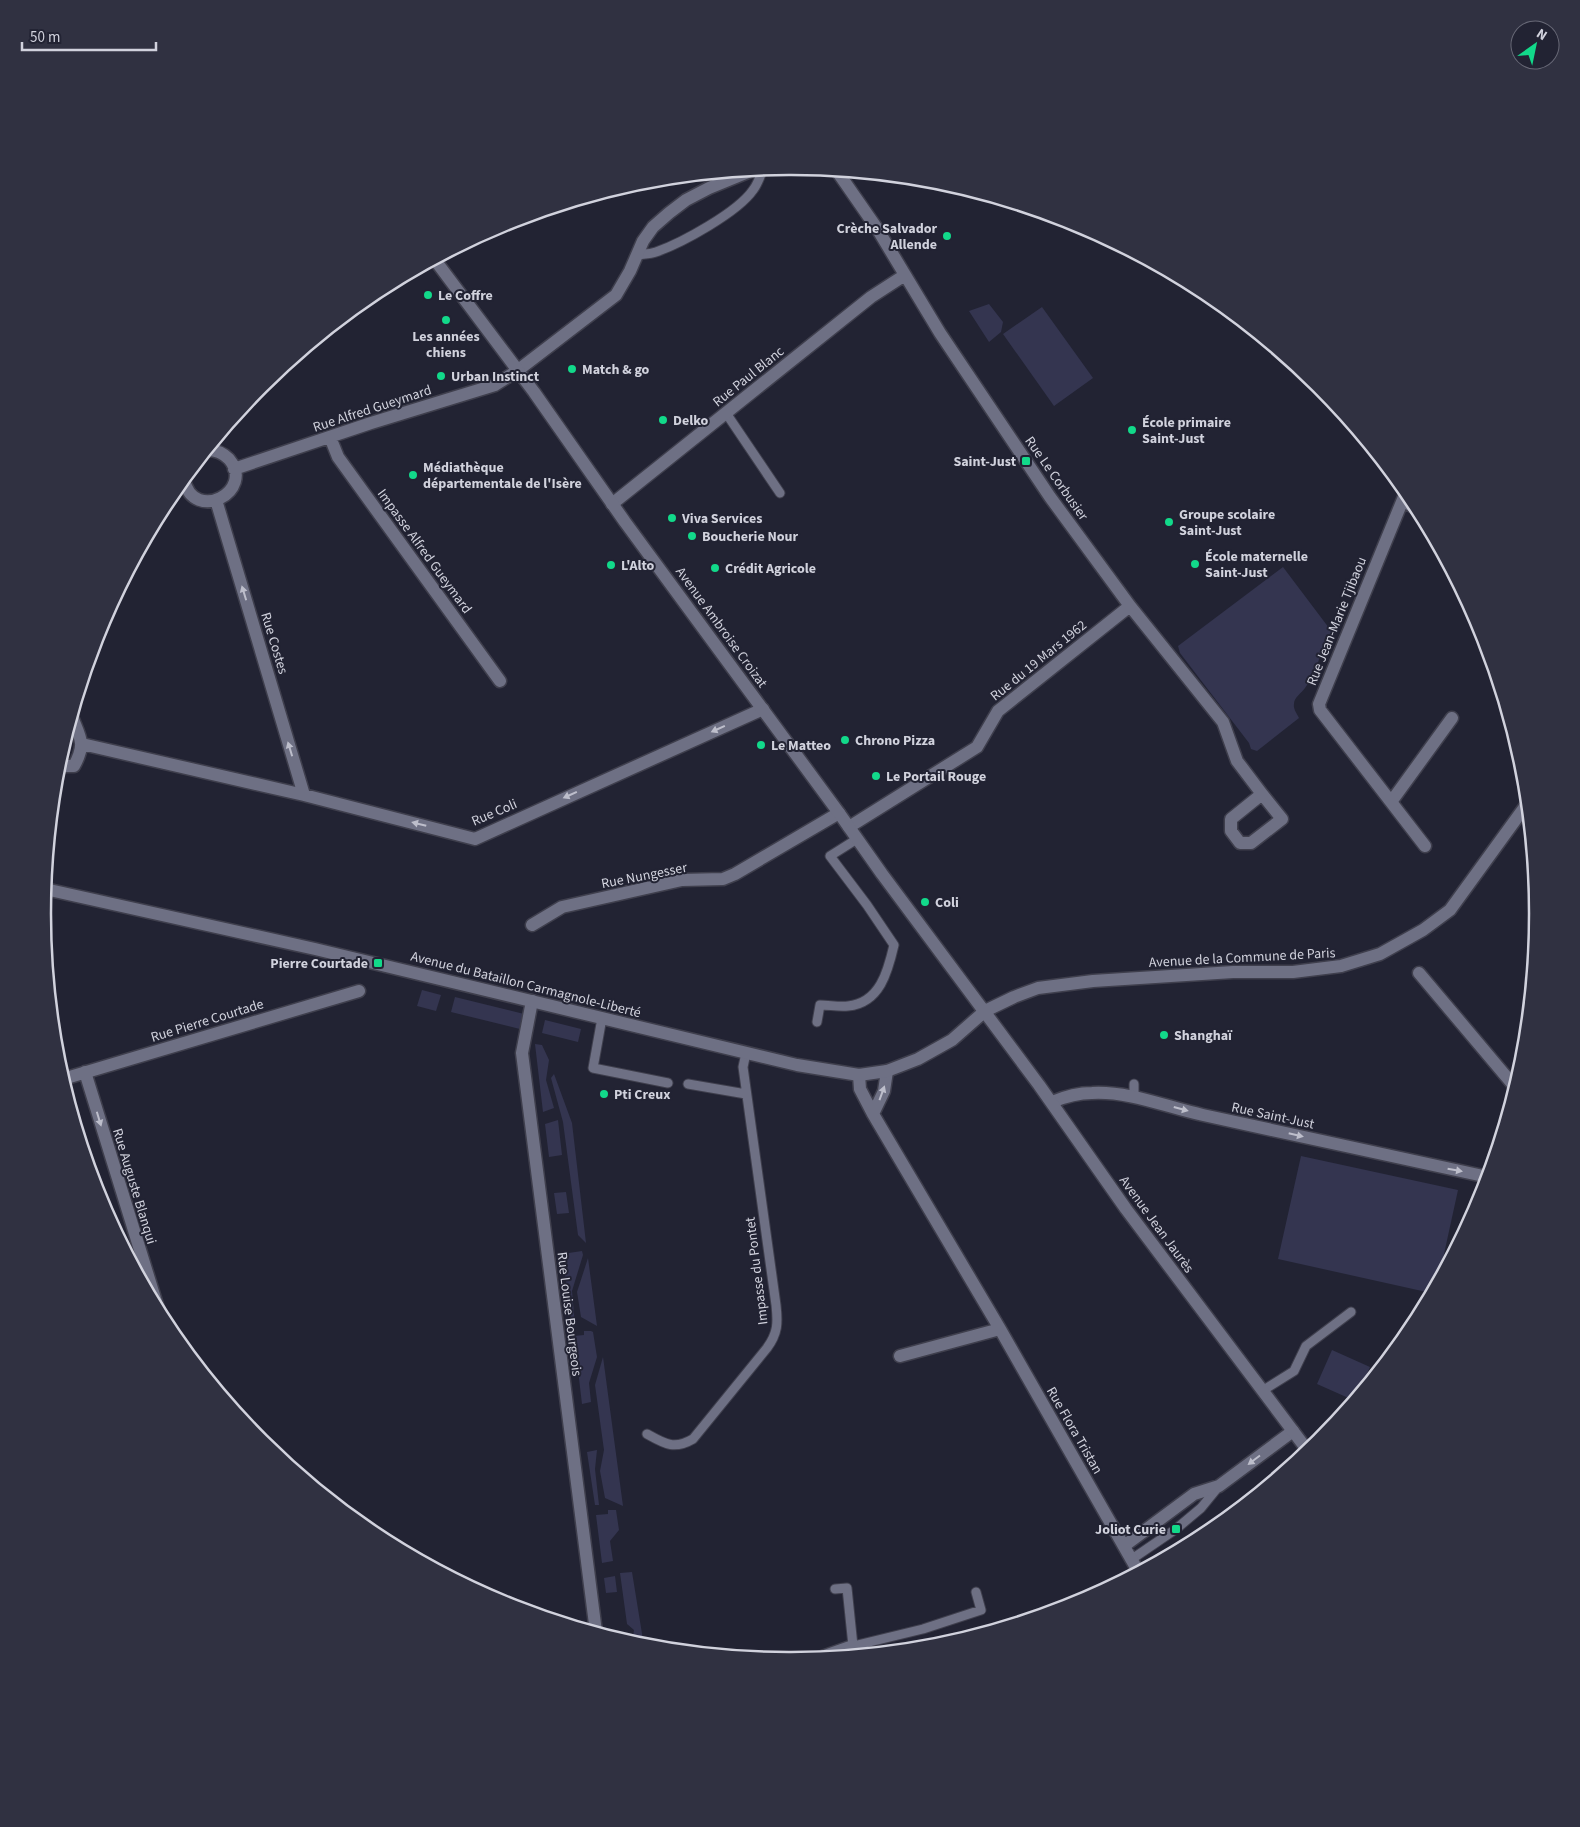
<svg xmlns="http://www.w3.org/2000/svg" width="1580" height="1827" viewBox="0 0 1580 1827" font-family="'Source Sans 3',sans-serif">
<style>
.green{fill:#343550}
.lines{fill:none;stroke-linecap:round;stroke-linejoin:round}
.lane-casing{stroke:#3f3f4d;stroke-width:11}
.street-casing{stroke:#3f3f4d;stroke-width:15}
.secondary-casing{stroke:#3f3f4d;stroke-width:15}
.lane{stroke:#6e7084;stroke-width:9}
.street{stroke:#6e7084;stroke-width:12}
.secondary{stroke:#6e7084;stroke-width:12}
.oneway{fill:#bdbecb}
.poi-dot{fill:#12d98a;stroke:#222333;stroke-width:2}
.labels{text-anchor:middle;stroke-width:4;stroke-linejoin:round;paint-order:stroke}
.poi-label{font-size:14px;font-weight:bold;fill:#d1d2dd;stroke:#222333;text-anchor:start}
.street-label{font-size:14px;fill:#d1d2dd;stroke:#222333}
.rim{fill:none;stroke:#d1d2dd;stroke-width:2.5}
</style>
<rect width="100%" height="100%" fill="#222333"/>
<path class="green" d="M 989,304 L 1003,322 L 1001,332 L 989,342 L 969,311 Z
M 1042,307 L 1093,378 L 1054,406 L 1003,334 Z
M 1283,567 L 1332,632 C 1320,649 1318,671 1305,688 C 1301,694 1294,697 1294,704 C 1293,709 1297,714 1299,718 L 1257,751 L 1251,749 L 1249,743 L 1180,653 L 1178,646 Z
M 422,990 L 441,995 L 436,1011 L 417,1006 Z
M 455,997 L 524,1014 L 520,1029 L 451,1012 Z
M 545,1020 L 581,1029 L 578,1042 L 542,1033 Z
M 535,1044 L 542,1045 L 549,1060 L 546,1080 L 554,1108 L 543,1112 Z
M 554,1074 L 572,1123 L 586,1243 L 578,1235 L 563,1122 L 551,1078 Z
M 558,1120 L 562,1155 L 549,1157 L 545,1124 Z
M 1301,1156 L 1458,1190 L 1439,1277 L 1431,1293 L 1278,1259 Z
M 566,1192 L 569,1213 L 557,1214 L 554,1193 Z
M 582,1251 L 583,1255 L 572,1291 L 575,1325 L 572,1325 L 562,1254 Z
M 588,1258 L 597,1326 L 581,1317 L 577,1292 Z
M 584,1331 L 591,1331 L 593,1332 L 597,1357 L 589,1383 L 591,1402 L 582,1404 L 574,1336 L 584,1335 Z
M 1332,1350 L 1370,1367 L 1358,1394 L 1353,1400 L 1317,1384 Z
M 603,1357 L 623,1506 L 605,1498 L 600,1471 L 604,1450 L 595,1385 Z
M 597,1450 L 595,1469 L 599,1505 L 595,1505 L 587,1452 Z
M 608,1510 L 616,1510 L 619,1530 L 610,1541 L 613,1561 L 602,1563 L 596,1515 L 608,1514 Z
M 632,1572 L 644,1646 L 632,1643 L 634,1630 L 627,1624 L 620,1573 Z
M 615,1576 L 617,1592 L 606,1593 L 604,1578 Z"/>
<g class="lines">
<g class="lane-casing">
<path id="lane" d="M 637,255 C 644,254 650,254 656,252 C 682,243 738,212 753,190 C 758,184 760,176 763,169
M 726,413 L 780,493
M 602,1018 L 593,1068 L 668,1083
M 817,1022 L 820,1005 C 829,1005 839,1007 848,1006 C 880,1003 888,971 894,945 L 867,905 L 830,856 L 857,839
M 688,1084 L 746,1094
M 1134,1097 L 1134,1084
M 1262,1391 L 1294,1371 L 1306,1346 L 1351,1312
M 647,1434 C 665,1444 674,1450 693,1439 L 767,1348 C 778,1333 778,1323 776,1305 L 743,1067 L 746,1053
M 1132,1559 L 1176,1529 L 1201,1508 L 1219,1486
M 835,1589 L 847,1588 L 853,1646 L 923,1629 L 981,1610 L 976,1592"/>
</g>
<g class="street-casing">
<path id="street" d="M 837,171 L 878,230 L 940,333 L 1050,497 L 1130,606 L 1223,722 L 1237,761 L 1262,794
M 330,437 L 338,457 L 500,681
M 234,469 L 371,423 L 495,385 L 517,371 L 616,295 L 630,271 L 643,241 L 653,227 L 669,213 L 686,200 L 709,188 L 753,170
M 184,480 C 194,524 256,491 229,459 C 223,453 216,450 208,450
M 1406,492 L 1319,704 L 1320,710 L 1425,846
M 216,500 L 304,795
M 1403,500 L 1418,510
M 612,504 L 871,297 L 905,275
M 82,744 L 304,795 L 475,839 L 763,709
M 57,766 L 74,766 C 86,744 81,739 72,717
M 1262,794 L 1282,819 L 1251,843 L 1240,843 L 1231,831 L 1231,819 Z
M 1391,802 L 1452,718
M 849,827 L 977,747 L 998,711 L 1130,606
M 532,925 L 562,907 L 682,880 L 723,879 L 735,874 L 839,813
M 1419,973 L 1515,1087
M 532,1001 L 522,1053 L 596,1632
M 85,1072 L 158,1308
M 859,1075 L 860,1089 L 873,1114 L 1000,1329 L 1138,1571
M 63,1079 L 359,991
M 1052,1102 C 1064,1097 1078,1093 1092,1093 C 1130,1091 1166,1107 1203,1115 C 1298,1135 1393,1157 1488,1177
M 873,1114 L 884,1091 L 887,1071
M 900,1356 L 1000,1329
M 1124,1546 L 1194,1494 L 1219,1486 L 1293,1431
M 819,1658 L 853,1646 L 854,1655"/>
</g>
<g class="secondary-casing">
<path id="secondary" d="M 435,260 L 534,392 L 625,522 L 839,813 L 882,874 L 1039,1085 L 1126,1209 L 1308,1451
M 45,889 L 315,949 L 797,1065 L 859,1075 L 887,1071 L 918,1059 L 952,1040 L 985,1011 L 1014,997 L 1038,988 L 1093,981 L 1233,972 L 1293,972 L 1341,966 L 1380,954 L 1423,930 L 1450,910 L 1527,804"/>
</g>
<use href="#lane" class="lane"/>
<use href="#street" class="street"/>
<use href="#secondary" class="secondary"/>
</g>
<defs><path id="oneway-solid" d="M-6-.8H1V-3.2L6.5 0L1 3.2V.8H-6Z" transform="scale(1.25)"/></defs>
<g class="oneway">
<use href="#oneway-solid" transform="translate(244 593) rotate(-107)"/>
<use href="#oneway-solid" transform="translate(718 729) rotate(156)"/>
<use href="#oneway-solid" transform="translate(290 749) rotate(-107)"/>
<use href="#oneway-solid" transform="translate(570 795) rotate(156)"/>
<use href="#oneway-solid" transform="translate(419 824) rotate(-166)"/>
<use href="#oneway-solid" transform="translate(882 1093) rotate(-70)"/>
<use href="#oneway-solid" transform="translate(1181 1109) rotate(15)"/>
<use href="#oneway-solid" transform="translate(99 1119) rotate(73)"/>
<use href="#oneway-solid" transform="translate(1296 1135) rotate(13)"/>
<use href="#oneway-solid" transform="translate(1455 1170) rotate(10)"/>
<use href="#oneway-solid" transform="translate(1254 1460) rotate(143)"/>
</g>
<g class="poi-dot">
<circle cx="947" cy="236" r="5"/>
<circle cx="428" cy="295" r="5"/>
<circle cx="446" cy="320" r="5"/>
<circle cx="572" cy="369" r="5"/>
<circle cx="441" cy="376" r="5"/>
<circle cx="663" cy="420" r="5"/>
<circle cx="1132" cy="430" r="5"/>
<rect x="1021" y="456" width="10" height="10" rx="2.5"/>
<circle cx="413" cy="475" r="5"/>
<circle cx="672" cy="518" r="5"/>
<circle cx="1169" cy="522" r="5"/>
<circle cx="692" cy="536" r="5"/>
<circle cx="1195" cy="564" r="5"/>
<circle cx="611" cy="565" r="5"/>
<circle cx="715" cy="568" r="5"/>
<circle cx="845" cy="740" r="5"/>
<circle cx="761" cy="745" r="5"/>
<circle cx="876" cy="776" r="5"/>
<circle cx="925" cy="902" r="5"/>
<rect x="373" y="958" width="10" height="10" rx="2.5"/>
<circle cx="1164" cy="1035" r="5"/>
<circle cx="604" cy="1094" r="5"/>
<rect x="1171" y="1524" width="10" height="10" rx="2.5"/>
</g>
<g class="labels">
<g class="poi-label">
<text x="937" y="233" text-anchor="end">Crèche Salvador<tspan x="937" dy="16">Allende</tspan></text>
<text x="438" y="300">Le Coffre</text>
<text x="446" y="341" text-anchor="middle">Les années<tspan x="446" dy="16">chiens</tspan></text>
<text x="582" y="374">Match &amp; go</text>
<text x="451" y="381">Urban Instinct</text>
<text x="673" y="425">Delko</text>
<text x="1142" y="427">École primaire<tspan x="1142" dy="16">Saint-Just</tspan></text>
<text x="1016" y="466" text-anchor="end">Saint-Just</text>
<text x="423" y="472">Médiathèque<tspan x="423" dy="16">départementale de l'Isère</tspan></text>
<text x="1179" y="519">Groupe scolaire<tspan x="1179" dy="16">Saint-Just</tspan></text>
<text x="682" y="523">Viva Services</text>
<text x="702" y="541">Boucherie Nour</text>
<text x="1205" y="561">École maternelle<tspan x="1205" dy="16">Saint-Just</tspan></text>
<text x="621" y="570">L'Alto</text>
<text x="725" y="573">Crédit Agricole</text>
<text x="855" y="745">Chrono Pizza</text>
<text x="771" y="750">Le Matteo</text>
<text x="886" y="781">Le Portail Rouge</text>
<text x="935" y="907">Coli</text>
<text x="368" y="968" text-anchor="end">Pierre Courtade</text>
<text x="1174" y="1040">Shanghaï</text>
<text x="614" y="1099">Pti Creux</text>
<text x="1166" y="1534" text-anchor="end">Joliot Curie</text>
</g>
<g class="street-label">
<text transform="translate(748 376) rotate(-39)" y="5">Rue Paul Blanc</text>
<text transform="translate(372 408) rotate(-18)" y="5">Rue Alfred Gueymard</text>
<text transform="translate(1057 478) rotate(55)" y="5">Rue Le Corbusier</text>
<text transform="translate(425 551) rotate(54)" y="5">Impasse Alfred Gueymard</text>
<text transform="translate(1336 621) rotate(-68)" y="5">Rue Jean-Marie Tjibaou</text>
<text transform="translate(722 627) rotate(54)" y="5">Avenue Ambroise Croizat</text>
<text transform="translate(275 643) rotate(73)" y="5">Rue Costes</text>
<text transform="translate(1038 660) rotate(-39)" y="5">Rue du 19 Mars 1962</text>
<text transform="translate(494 812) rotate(-23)" y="5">Rue Coli</text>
<text transform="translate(644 875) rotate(-11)" y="5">Rue Nungesser</text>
<text transform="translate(1242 957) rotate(-3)" y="5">Avenue de la Commune de Paris</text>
<text transform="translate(526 984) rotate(14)" y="5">Avenue du Bataillon Carmagnole-Liberté</text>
<text transform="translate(207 1020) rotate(-17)" y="5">Rue Pierre Courtade</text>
<text transform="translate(1273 1115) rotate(12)" y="5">Rue Saint-Just</text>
<text transform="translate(135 1186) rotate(73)" y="5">Rue Auguste Blanqui</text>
<text transform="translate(1157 1224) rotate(54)" y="5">Avenue Jean Jaurès</text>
<text transform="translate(756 1271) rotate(-97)" y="5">Impasse du Pontet</text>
<text transform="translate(570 1314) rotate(83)" y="5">Rue Louise Bourgeois</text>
<text transform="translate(1075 1430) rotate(60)" y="5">Rue Flora Tristan</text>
</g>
</g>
<path d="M0 0H1580V1827H0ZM789 175H791A738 738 0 0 1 1529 913V914A738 738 0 0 1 791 1652H789A738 738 0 0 1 51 914V913A738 738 0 0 1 789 175Z" fill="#303141" fill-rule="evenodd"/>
<path class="rim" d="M789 175H791A738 738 0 0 1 1529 913V914A738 738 0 0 1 791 1652H789A738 738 0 0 1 51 914V913A738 738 0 0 1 789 175Z"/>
<g transform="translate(1535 45) rotate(33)"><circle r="24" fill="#222333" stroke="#686977"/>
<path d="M0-4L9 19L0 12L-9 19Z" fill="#12d98a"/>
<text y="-8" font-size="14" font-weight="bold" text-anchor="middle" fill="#d1d2dd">N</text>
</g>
<path d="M22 42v8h134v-8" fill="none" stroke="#d1d2dd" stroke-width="2.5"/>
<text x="30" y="42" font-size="15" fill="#d1d2dd" stroke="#222333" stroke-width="4" paint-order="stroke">50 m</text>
</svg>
